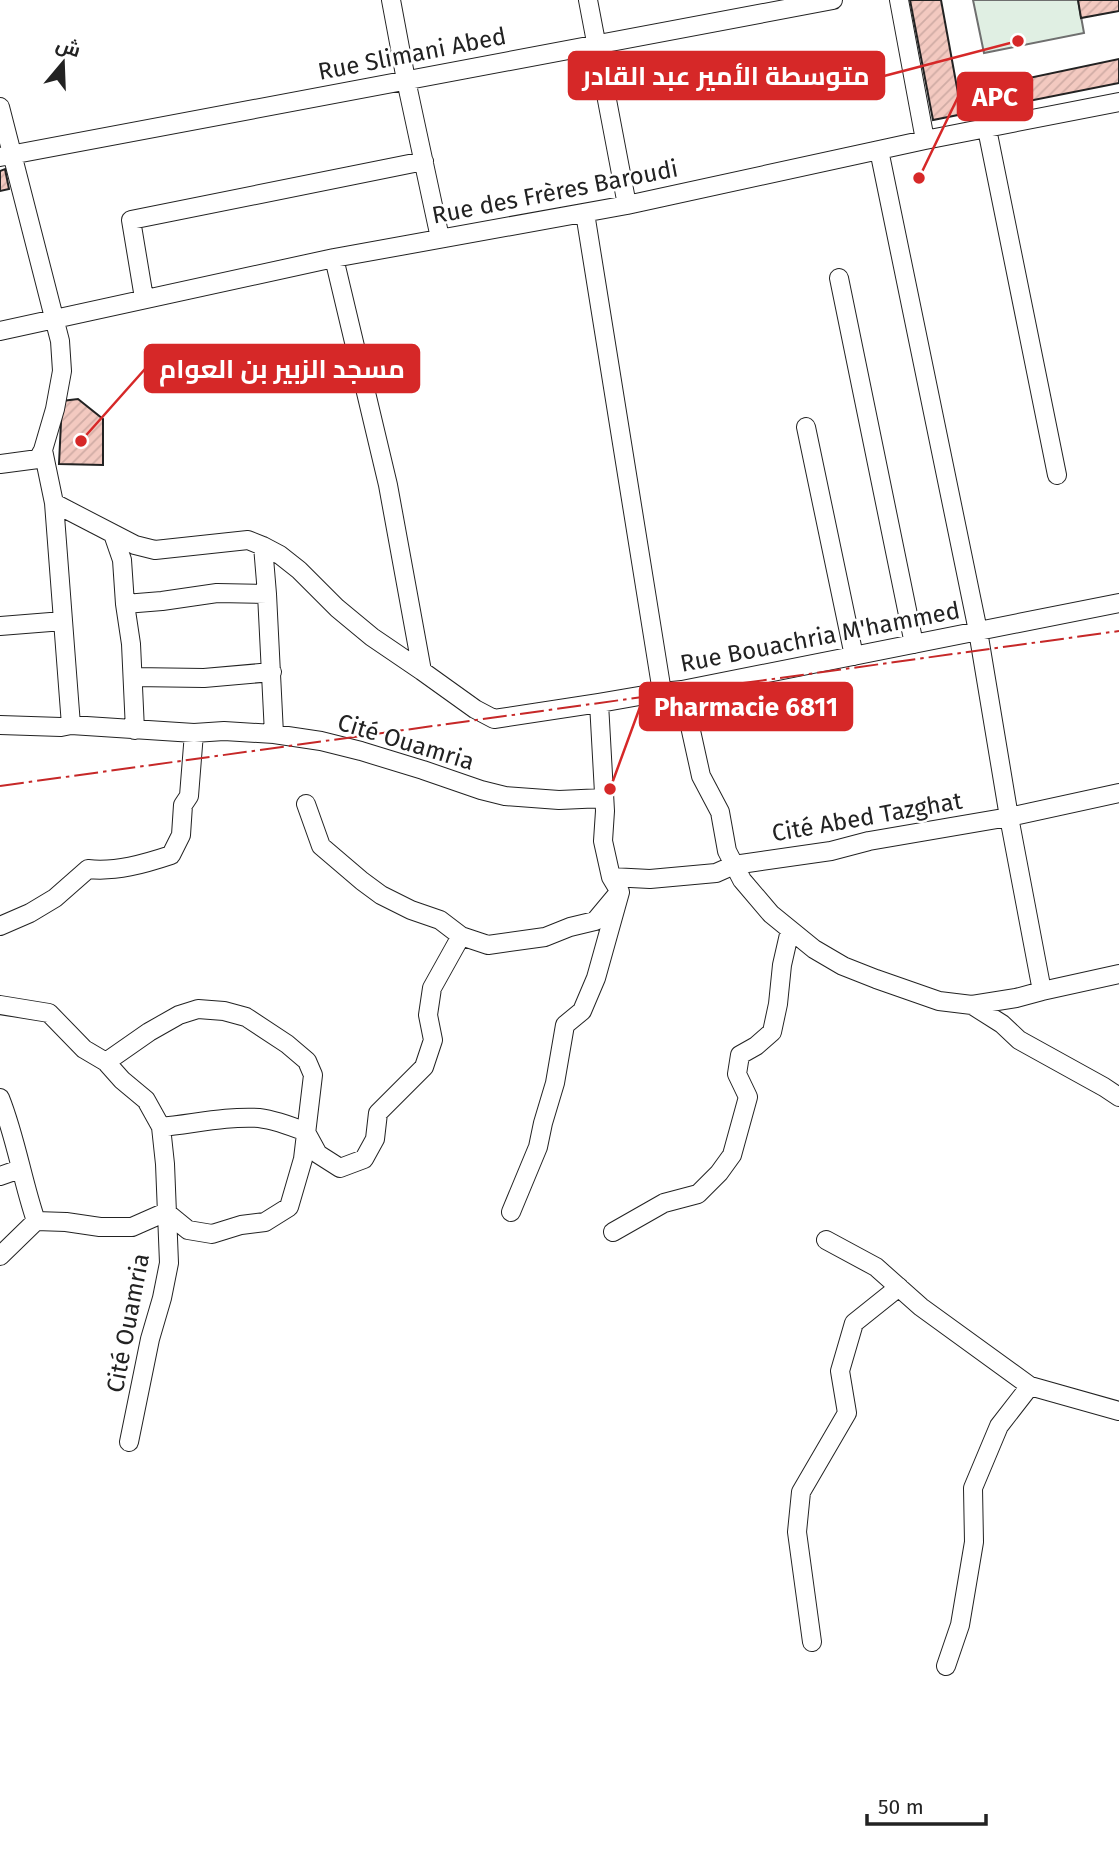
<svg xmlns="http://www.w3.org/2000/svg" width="1119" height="1856" viewBox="0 0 1119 1856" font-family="'Fira Sans',Cairo,sans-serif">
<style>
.green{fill:#e0efe3;stroke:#6f6f6f;stroke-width:2}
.building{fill:url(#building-hatch);stroke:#222;stroke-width:2}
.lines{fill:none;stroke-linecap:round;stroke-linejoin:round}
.minor-casing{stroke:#222;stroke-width:20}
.minor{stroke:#fff;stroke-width:18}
.power{stroke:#c62828;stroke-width:2;stroke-dasharray:24 5 3.5 5;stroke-linecap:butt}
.labels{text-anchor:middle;stroke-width:5;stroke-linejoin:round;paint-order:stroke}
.street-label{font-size:24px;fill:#222;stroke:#fff}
.leader{fill:none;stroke:#d62828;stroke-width:2.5}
.callout-dot{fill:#d62828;stroke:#fff;stroke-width:2.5}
.callout{fill:#d62828;stroke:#d62828;stroke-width:2.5}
.callout-label{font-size:26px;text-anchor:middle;font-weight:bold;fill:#fff}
</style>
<defs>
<pattern id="building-hatch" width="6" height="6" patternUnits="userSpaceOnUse" patternTransform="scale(1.75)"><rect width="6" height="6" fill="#f3c9c0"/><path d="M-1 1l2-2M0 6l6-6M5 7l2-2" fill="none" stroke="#d0aca5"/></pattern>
</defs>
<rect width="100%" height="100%" fill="#fff"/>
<path class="green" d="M 973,0 L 1078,0 L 1084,33 L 984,53 Z"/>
<path class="building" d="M 910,0 L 941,0 L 958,93 L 1119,59 L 1119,83 L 933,120 Z
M 1078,0 L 1119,0 L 1119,11 L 1081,18 Z
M 5,169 L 9,189 L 0,191 L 0,171 Z
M 78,399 L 103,419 L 103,465 L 59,464 L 62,401 Z"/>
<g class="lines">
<g class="minor-casing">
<path id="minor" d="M 391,0 L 406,80 L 440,238
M 588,0 L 627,205
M 899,0 L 925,140
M 0,107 L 60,341 L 62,371 L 55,409 L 43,450 L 54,503 L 71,725
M 987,129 L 1057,475
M 879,150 L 978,631 L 1009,817 L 1042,991
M 0,157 L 833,0
M 585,213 L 662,692
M 334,258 L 388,485 L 422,671 L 475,709 L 494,719 L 599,703 L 662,692 L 682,690 L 1119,603
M 839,278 L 914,644
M 144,298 L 131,220 L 424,161
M 0,331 L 334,258 L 627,205 L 925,140 L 1119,102
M 806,427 L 854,656
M 0,464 L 38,459 L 43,450
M 54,503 L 135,545 L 155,550 L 248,540 L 263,546 L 280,555 L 299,570 L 337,608 L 372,637 L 422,671
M 113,534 L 122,560 L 125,604 L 131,644 L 135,730
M 263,546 L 267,594 L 274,734
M 125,604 L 162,601 L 217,593 L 267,594
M 0,626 L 63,621
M 133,677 L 204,678 L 272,672
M 682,690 L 701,776 L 720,812 L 727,851 L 742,880 L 771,914 L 814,949 L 843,966 L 876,979 L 939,1001 L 972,1005 L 1016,998 L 1042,991 L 1119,974
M 0,725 L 61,727 L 71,725 L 194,733 L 224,731 L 274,734 L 321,741 L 361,751 L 423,770 L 481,790 L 505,796 L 559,800 L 604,798
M 306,804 L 321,846 L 362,881 L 381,895 L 411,910 L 440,920 L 461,936 L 488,945 L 545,937 L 570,927 L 595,921 L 615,897
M 611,877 L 650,879 L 716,873 L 734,865 L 831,851 L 869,841 L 1009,817 L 1119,793
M 0,926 L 30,913 L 55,898 L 88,869 C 116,872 144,864 171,855 L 181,835 L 183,805 L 189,796 L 194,733
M 0,1005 L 49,1013 L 84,1049 L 106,1062 L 122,1080 L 146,1100 L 161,1127 L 165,1164 L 169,1263 L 162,1298 L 150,1339 L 129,1442
M 972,1005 L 1002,1024 L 1019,1040 L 1104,1087 L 1119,1097
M 0,1098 C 16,1138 22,1180 36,1221
M 161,1127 C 193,1124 226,1116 259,1118 C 275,1120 291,1126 306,1132
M 306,1132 L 318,1154 L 340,1168 L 364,1159 L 375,1139 L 378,1113 L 424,1067 L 433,1040 L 428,1015 L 432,988 L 461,936
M 0,1176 L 20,1169
M 511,1212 L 538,1147 L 543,1123 L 555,1083 L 565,1025 L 582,1011 L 596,978 L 620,892 L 611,877 L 603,841 L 605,811 L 599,703
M 613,1232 L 664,1203 L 698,1194 L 719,1173 L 732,1155 L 748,1097 L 737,1074 L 740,1055 L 756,1046 L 772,1032 L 778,1004 L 782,965 L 790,930
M 826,1240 L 876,1267 L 921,1307 L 1030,1386 L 1119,1411
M 0,1256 L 36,1221 L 66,1222 L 100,1227 L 132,1227 L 166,1212 L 188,1230 L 212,1234 L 241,1225 L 265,1222 L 289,1207 L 303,1159 L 313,1075 L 307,1061 L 287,1044 L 246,1017 L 224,1011 L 198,1009 L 179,1015 L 149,1032 L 106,1062
M 812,1642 L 797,1532 L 801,1492 L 847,1413 L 840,1371 L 854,1323 L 899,1287
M 946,1666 L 960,1625 L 974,1542 L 973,1488 L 999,1426 L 1030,1386"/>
</g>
<use href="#minor" class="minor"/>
<path class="power" d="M 0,786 L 1119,631"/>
</g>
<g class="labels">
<g class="street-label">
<text transform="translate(412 54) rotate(-11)" y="8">Rue Slimani Abed</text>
<text transform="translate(555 192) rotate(-11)" y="8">Rue des Frères Baroudi</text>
<text transform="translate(820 637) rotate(-11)" y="8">Rue Bouachria M'hammed</text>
<text transform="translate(406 742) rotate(17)" y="8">Cité Ouamria</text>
<text transform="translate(867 817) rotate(-10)" y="8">Cité Abed Tazghat</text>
<text transform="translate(128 1323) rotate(-79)" y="8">Cité Ouamria</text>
</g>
</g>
<path class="leader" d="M1018 41L884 76M919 178L958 97M81 441L145 369M610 789L640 707"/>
<g class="callout-dot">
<circle cx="1018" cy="41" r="7"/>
<circle cx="919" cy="178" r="7"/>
<circle cx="81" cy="441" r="7"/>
<circle cx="610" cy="789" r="7"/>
</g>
<g class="callout">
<rect x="569" y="52" width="315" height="47" rx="7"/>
<rect x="958" y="73" width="74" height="47" rx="7"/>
<rect x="145" y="345" width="274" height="47" rx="7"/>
<rect x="640" y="683" width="212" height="47" rx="7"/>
</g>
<g class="callout-label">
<text x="726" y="85">متوسطة الأمير عبد القادر</text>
<text x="995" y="106">APC</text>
<text x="282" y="378">مسجد الزبير بن العوام</text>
<text x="746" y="716">Pharmacie 6811</text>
</g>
<g transform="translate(63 63) rotate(19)" stroke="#ffffff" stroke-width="5" paint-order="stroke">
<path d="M0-5L12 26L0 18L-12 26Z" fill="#222222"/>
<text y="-10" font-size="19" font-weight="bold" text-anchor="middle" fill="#222222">ش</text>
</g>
<path d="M867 1814v10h119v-10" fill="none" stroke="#222222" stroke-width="3.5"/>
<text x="878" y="1814" font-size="21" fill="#222222" stroke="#ffffff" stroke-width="5" paint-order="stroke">50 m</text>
</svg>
